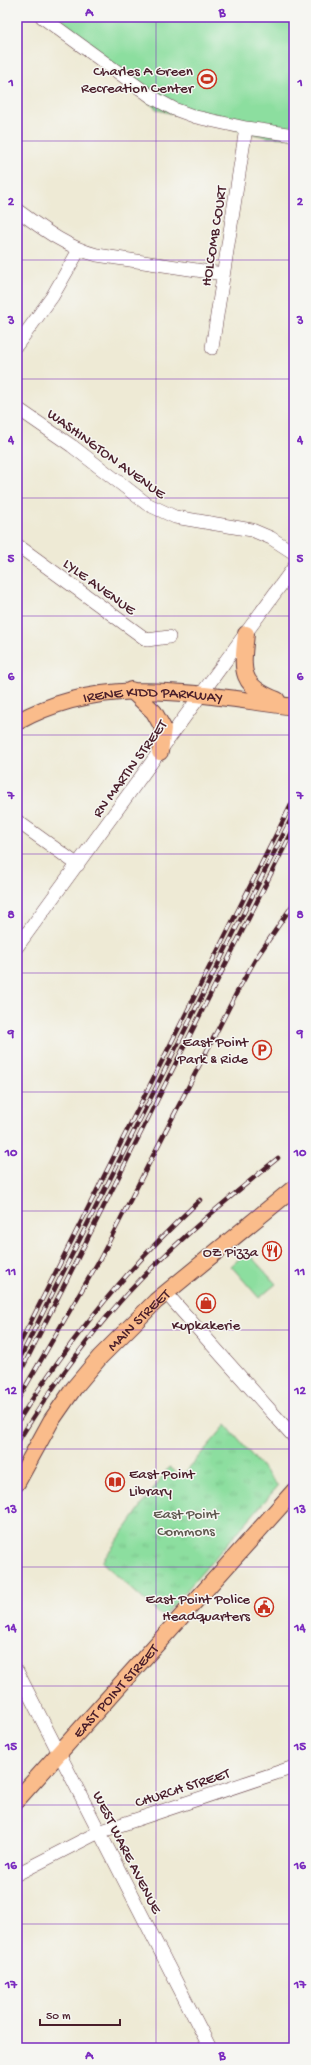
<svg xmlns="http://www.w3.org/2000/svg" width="311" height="2065" viewBox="0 0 311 2065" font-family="'Gochi Hand',sans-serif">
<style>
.grass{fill:url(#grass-tufts);stroke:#6b7e65}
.pitch{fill:#8cde9f;stroke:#6b7e65}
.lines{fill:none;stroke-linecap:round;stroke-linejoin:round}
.minor-casing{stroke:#633d44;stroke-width:14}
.major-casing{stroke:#633d44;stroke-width:18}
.minor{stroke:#fff;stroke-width:13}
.major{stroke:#fabc8b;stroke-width:16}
.rail-casing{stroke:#4a1f2b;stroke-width:4.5}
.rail{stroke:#f6f6f2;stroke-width:3;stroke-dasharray:9;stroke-linecap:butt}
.grid{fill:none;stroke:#7b2cbf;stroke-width:1;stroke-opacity:0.55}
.labels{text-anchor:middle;stroke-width:3;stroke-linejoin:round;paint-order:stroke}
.poi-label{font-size:15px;fill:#4a1f2b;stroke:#f6f6f2;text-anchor:end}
.street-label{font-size:15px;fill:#4a1f2b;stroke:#f6f6f2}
.park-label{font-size:15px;fill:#5e584e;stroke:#f6f6f2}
.neatline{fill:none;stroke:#7b2cbf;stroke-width:1.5}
.grid-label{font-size:13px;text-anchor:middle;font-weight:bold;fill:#7b2cbf}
</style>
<defs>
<pattern id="grass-tufts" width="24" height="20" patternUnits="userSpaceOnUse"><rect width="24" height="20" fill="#8cde9f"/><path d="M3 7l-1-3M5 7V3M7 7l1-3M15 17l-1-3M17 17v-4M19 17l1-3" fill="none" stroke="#7abe89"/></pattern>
</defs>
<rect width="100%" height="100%" fill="#f6f6f2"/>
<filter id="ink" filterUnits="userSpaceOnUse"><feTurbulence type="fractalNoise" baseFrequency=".025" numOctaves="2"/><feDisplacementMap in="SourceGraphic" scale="8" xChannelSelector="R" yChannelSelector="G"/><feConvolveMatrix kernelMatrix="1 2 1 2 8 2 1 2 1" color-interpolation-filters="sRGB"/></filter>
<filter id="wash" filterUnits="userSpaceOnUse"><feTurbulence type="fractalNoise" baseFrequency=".012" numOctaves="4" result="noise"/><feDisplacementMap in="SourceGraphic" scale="16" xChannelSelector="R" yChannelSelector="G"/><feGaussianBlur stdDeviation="0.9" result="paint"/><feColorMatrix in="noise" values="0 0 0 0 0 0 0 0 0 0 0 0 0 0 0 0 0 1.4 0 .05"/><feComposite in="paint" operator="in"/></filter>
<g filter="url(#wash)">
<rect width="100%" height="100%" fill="#eeead5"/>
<path class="grass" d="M 226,1425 L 278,1486 L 163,1617 L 102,1562 L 169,1467 L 182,1476 Z"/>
<path class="pitch" d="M 42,17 L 294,17 L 294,138 L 267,137 L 158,110 Z
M 247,1252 L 276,1284 L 259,1298 L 231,1266 Z"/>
</g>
<g filter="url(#ink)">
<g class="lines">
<g class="minor-casing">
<path id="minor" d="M 42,17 L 152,97 L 174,109 L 196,117 L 246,128 L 294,135
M 17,210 C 43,229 66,247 97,255 L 223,274
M 17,345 L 52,297 L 79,250
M 212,348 L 246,128
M 17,408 L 72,446 L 147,504 L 175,517 L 252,530 L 271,538 L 294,553
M 17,545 L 147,640 L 169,637
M 17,821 L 78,865
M 17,947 L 294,567
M 166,1293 L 294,1437
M 17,1671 L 210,2048
M 17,1874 L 99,1832 L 294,1767"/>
</g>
<g class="major-casing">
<g id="major">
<path d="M 246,634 C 242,670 239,686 277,700"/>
<path d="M 131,690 L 154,712 L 163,728 L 160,752"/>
<path id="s1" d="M 17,722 C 108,672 197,695 294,707"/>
<path id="s2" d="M 17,1483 L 51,1421 L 74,1388 L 100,1357 L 156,1301 L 294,1188"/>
<path id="s3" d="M 17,1800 L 294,1491"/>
</g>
</g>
<use href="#minor" class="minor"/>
<use href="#major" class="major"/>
<g class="rail-casing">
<path id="rail" d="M 17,1349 L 294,799
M 17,1364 L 294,813
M 17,1379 L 294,828
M 17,1401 L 100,1259 L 237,992 L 255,960 L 294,903
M 17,1423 C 68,1341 129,1266 200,1200
M 17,1443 C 53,1385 93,1328 141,1279 C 184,1235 231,1196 278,1158"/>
</g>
<use href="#rail" class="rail"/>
</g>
</g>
<path class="grid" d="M 156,17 L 156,2048M 17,141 L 294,141M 17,260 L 294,260M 17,379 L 294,379M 17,498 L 294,498M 17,616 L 294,616M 17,735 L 294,735M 17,854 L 294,854M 17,973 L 294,973M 17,1092 L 294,1092M 17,1211 L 294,1211M 17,1330 L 294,1330M 17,1449 L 294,1449M 17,1567 L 294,1567M 17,1686 L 294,1686M 17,1805 L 294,1805M 17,1924 L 294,1924"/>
<defs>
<g id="stadium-ring" transform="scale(1)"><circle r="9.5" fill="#f6f6f2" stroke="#c8321e" stroke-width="1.5"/><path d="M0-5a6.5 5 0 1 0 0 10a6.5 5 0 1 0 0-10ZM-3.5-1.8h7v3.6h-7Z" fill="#c8321e"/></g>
<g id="parking-ring" transform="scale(1)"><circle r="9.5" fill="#f6f6f2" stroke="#c8321e" stroke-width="1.5"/><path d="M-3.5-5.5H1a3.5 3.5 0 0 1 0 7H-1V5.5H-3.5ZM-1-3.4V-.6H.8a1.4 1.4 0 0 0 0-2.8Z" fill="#c8321e"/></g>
<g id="restaurant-ring" transform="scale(1)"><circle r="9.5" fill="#f6f6f2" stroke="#c8321e" stroke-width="1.5"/><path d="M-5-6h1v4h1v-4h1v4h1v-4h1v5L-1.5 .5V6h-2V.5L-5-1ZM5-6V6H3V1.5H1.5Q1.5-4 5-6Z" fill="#c8321e"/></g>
<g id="shop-ring" transform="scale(1)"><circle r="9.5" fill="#f6f6f2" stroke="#c8321e" stroke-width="1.5"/><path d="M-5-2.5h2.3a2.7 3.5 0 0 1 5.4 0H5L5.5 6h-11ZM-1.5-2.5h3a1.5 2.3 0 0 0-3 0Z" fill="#c8321e"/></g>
<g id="library-ring" transform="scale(1)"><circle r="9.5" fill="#f6f6f2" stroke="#c8321e" stroke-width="1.5"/><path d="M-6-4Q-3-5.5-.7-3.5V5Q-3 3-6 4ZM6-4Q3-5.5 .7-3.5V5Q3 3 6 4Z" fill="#c8321e"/></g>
<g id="civic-ring" transform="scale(1)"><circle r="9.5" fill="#f6f6f2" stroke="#c8321e" stroke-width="1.5"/><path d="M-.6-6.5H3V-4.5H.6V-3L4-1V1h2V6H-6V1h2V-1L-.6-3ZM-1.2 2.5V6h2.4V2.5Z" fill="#c8321e"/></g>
</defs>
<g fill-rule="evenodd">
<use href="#stadium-ring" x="207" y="79"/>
<use href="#parking-ring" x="262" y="1050"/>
<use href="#restaurant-ring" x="272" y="1251"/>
<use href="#shop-ring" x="206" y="1303"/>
<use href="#library-ring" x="115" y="1482"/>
<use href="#civic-ring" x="264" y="1607"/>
</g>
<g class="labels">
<g class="poi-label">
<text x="193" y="75">Charles A Green<tspan x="193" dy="17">Recreation Center</tspan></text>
<text x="248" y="1046">East Point<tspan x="248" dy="17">Park &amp; Ride</tspan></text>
<text x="258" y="1256">OZ Pizza</text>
<text x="206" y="1329" text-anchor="middle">Kupkakerie</text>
<text x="129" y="1478" text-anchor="start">East Point<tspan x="129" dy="17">Library</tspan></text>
<text x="250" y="1603">East Point Police<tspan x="250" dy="17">Headquarters</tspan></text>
</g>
<g class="street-label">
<text transform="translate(213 236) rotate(-81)" y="5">HOLCOMB COURT</text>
<text transform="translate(107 453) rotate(36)" y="5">WASHINGTON AVENUE</text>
<text transform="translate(100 586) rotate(36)" y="5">LYLE AVENUE</text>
<text dy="5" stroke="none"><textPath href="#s1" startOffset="141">IRENE KIDD PARKWAY</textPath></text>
<text transform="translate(129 768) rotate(-54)" y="5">RN MARTIN STREET</text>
<text dy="5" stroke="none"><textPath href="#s2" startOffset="205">MAIN STREET</textPath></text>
<text dy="5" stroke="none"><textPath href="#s3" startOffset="147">EAST POINT STREET</textPath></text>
<text transform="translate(182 1787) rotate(-18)" y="5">CHURCH STREET</text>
<text transform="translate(128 1852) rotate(63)" y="5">WEST WARE AVENUE</text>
</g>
<g class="park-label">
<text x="186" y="1518">East Point<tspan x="186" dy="17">Commons</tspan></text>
</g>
</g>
<rect width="311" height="2065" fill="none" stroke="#f6f6f2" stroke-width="44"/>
<path d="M40 2019v6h80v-6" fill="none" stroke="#4a1f2b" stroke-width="2"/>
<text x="46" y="2019" font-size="12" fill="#4a1f2b" stroke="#f6f6f2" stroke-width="3" paint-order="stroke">50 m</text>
<rect x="22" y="22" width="267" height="2021" class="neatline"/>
<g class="grid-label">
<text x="89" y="16">A</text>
<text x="222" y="16">B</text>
<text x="11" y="86">1</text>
<text x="300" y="86">1</text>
<text x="11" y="205">2</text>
<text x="300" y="205">2</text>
<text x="11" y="324">3</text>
<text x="300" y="324">3</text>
<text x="11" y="443">4</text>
<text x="300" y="443">4</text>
<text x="11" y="562">5</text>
<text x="300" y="562">5</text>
<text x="11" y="680">6</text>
<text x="300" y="680">6</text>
<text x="11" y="799">7</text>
<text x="300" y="799">7</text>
<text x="11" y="918">8</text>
<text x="300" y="918">8</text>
<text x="11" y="1037">9</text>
<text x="300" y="1037">9</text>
<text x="11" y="1156">10</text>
<text x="300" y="1156">10</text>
<text x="11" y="1275">11</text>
<text x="300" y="1275">11</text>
<text x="11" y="1394">12</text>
<text x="300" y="1394">12</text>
<text x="11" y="1513">13</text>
<text x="300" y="1513">13</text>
<text x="11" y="1631">14</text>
<text x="300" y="1631">14</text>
<text x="11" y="1750">15</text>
<text x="300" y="1750">15</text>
<text x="11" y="1869">16</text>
<text x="300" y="1869">16</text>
<text x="11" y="1988">17</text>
<text x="300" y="1988">17</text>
<text x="89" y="2059">A</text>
<text x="222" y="2059">B</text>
</g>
</svg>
